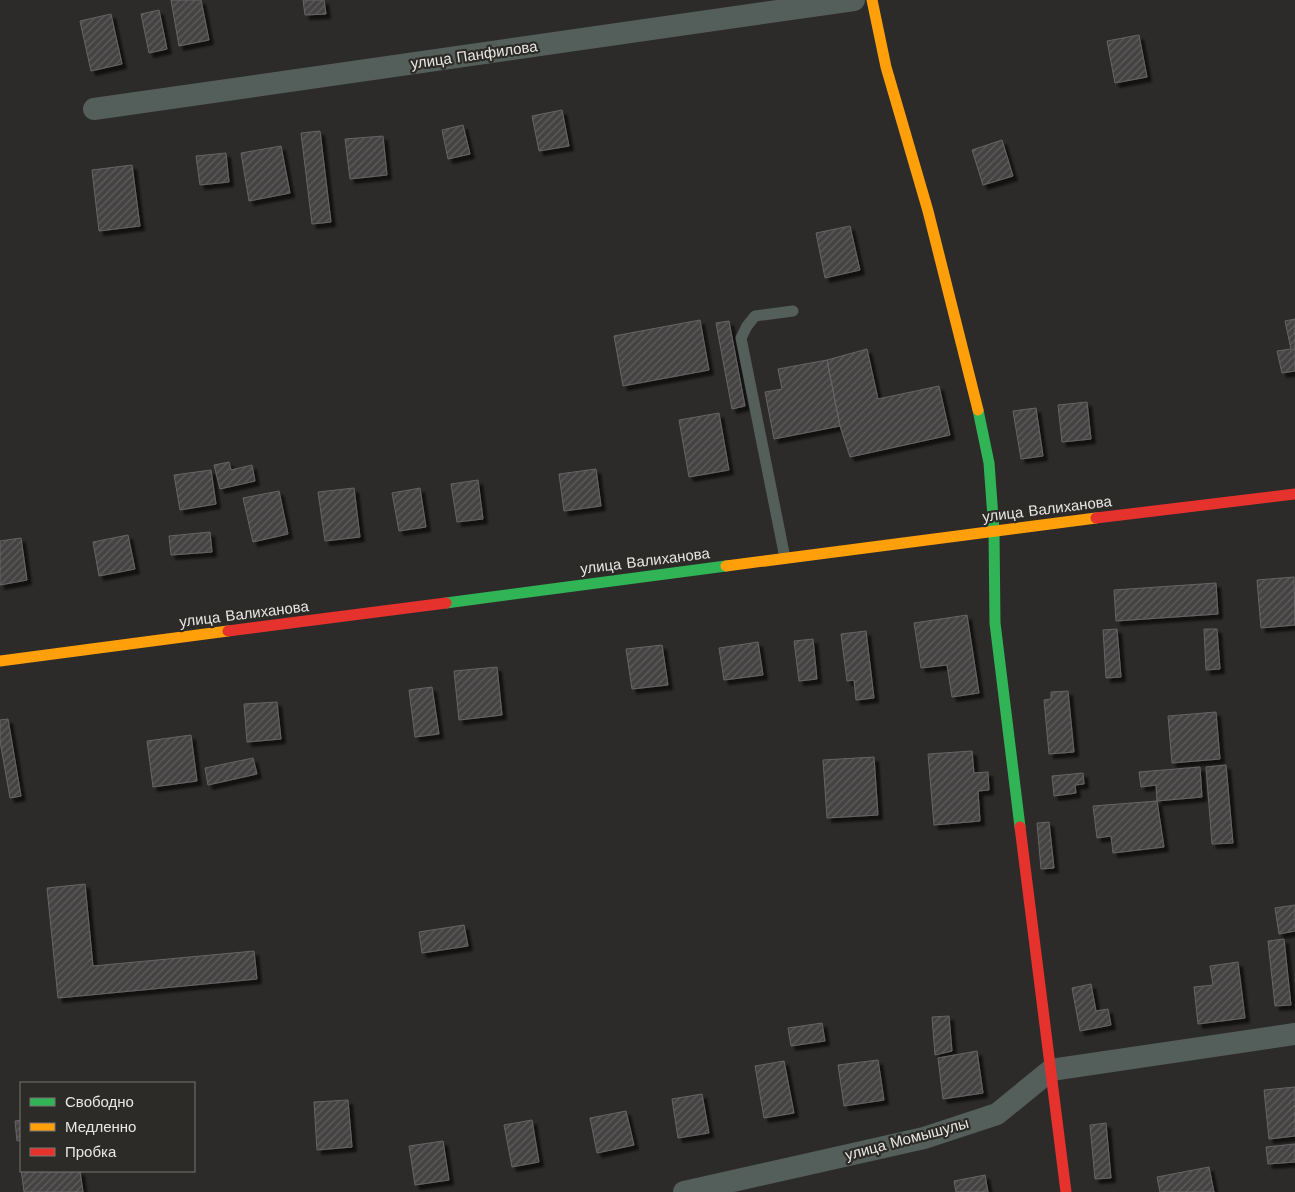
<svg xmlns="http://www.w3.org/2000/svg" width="1295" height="1192" viewBox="0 0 1295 1192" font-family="'Work Sans',sans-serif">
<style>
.building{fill:url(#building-hatch);stroke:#666565;filter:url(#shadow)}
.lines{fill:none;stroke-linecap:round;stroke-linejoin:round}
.lane{stroke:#545f5b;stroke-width:11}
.street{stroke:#545f5b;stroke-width:22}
.fast{stroke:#30b455;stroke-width:11}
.slow{stroke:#ff9f0a;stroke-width:11}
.jam{stroke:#e5322d;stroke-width:11}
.labels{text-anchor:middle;stroke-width:4.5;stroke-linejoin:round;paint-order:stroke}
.street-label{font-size:15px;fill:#e9e7e5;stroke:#2d2b28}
</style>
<defs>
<pattern id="building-hatch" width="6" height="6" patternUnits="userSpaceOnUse" patternTransform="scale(1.25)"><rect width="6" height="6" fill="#444343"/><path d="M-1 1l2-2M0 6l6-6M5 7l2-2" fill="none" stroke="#5f5e5e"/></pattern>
<filter id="shadow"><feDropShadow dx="4.5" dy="4.5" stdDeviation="1" flood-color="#0009"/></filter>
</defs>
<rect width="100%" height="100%" fill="#2c2b29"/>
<path class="building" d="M 171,0 L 201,0 L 209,40 L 179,46 Z
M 303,0 L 324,0 L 326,14 L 305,15 Z
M 159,10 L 167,49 L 149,53 L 141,14 Z
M 111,14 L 122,64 L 91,71 L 80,21 Z
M 1139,35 L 1147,77 L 1115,83 L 1107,41 Z
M 562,110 L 569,146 L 539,151 L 532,116 Z
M 463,125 L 470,154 L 448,159 L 442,130 Z
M 320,131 L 331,222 L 312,224 L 301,133 Z
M 383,136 L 387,175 L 350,179 L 345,139 Z
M 1002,140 L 1013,176 L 983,185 L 972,150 Z
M 281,146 L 290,193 L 249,201 L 241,153 Z
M 226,153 L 229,182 L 200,185 L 196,156 Z
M 132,165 L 140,226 L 99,231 L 92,170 Z
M 850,226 L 860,270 L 825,278 L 816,233 Z
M 1295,319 L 1295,371 L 1282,373 L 1277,351 L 1291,349 L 1285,321 Z
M 700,320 L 709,370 L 623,386 L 614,336 Z
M 729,321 L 745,406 L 732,409 L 716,323 Z
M 867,349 L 878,399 L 939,386 L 950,435 L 850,457 L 840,426 L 827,360 Z
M 827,360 L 840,426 L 774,439 L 765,392 L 782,389 L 778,369 Z
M 1087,402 L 1091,439 L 1062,442 L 1058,405 Z
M 1036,408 L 1043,456 L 1021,459 L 1013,411 Z
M 719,413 L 729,470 L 689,477 L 679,420 Z
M 229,462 L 231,470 L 252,465 L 255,481 L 220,489 L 214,465 Z
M 596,469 L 601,506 L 564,511 L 559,474 Z
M 211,470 L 216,504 L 180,510 L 174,475 Z
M 478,480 L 483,519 L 457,522 L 451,484 Z
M 354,488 L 360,537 L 325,541 L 318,492 Z
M 420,488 L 426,527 L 399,531 L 392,493 Z
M 279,491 L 288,534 L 253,542 L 243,498 Z
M 210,532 L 212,552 L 171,555 L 169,536 Z
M 128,535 L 135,569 L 99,576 L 93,542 Z
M 21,538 L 27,580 L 0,585 L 0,541 Z
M 1294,577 L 1295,625 L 1261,628 L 1257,580 Z
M 1216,583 L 1218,614 L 1116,621 L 1114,590 Z
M 967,615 L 979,693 L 952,697 L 947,665 L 921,668 L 914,623 Z
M 1117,629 L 1121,677 L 1106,678 L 1103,630 Z
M 1204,629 L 1217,629 L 1220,669 L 1206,670 Z
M 866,631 L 874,698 L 856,700 L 854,680 L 847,681 L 841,634 Z
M 813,639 L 817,679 L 799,681 L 794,641 Z
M 758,642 L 763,675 L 724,680 L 719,648 Z
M 662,645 L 668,685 L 632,689 L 626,649 Z
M 497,667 L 502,715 L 459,720 L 454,671 Z
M 432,687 L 439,734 L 415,737 L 409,690 Z
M 1068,691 L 1074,752 L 1049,754 L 1044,700 L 1051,699 L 1051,692 Z
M 277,702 L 281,739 L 247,742 L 244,704 Z
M 1216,712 L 1220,759 L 1172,763 L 1168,716 Z
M 8,719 L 21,796 L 10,798 L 0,741 L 0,720 Z
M 191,735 L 197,781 L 153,787 L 147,741 Z
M 972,751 L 974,773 L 988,772 L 989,790 L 978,791 L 980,821 L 934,825 L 928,754 Z
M 874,757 L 878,815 L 827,818 L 823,760 Z
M 253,758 L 257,774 L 208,785 L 205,768 Z
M 1226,765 L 1233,843 L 1212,844 L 1206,767 Z
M 1200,767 L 1202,797 L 1157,801 L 1156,785 L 1141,787 L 1139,772 Z
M 1083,773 L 1084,784 L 1075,785 L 1076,793 L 1054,796 L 1052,776 Z
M 1157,801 L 1164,847 L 1113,853 L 1111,836 L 1097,838 L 1093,806 Z
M 1049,822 L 1054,868 L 1041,869 L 1037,823 Z
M 85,884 L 93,966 L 254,951 L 257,979 L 58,998 L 47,888 Z
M 1295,905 L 1295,931 L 1279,934 L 1275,908 Z
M 464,925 L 468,946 L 422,953 L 419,932 Z
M 1284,939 L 1291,1005 L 1275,1006 L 1268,941 Z
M 1238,962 L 1245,1018 L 1198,1024 L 1194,987 L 1213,985 L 1210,966 Z
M 1091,984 L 1096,1011 L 1108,1009 L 1111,1025 L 1080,1031 L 1072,988 Z
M 949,1016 L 952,1051 L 935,1055 L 932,1017 Z
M 822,1023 L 825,1041 L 791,1046 L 788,1028 Z
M 977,1051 L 983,1093 L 943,1099 L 938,1058 Z
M 878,1060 L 884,1100 L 844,1106 L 838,1065 Z
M 784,1061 L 794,1113 L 764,1118 L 755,1066 Z
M 1295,1087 L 1295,1136 L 1269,1139 L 1264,1090 Z
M 702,1094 L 709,1133 L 678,1138 L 672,1099 Z
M 348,1100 L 352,1147 L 317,1150 L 314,1102 Z
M 626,1111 L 634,1145 L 597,1153 L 590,1118 Z
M 21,1120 L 21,1140 L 17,1141 L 15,1121 Z
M 532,1120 L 539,1162 L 512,1167 L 504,1125 Z
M 1106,1123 L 1111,1178 L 1095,1179 L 1090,1125 Z
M 443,1141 L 449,1180 L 415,1185 L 409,1146 Z
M 1295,1144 L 1295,1162 L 1268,1164 L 1266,1147 Z
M 1209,1167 L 1214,1192 L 1160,1192 L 1157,1177 Z
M 21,1169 L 21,1171 L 80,1171 L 83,1192 L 24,1192 Z
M 985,1175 L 988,1192 L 956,1192 L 954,1181 Z"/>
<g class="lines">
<path class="lane" d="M 785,558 L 741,338 L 747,326 L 755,316 L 793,311"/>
<path class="street" d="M 94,109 L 854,0
M 684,1192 L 924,1138 L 997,1114 L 1051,1070 L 1295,1034"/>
<path class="fast" d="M 978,410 L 989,463 L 994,531 L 995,623 L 1020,827
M 446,603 L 726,566"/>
<path class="slow" d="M 872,0 L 886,67 L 928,211 L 978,410
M 726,566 L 1096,518
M 0,661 L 228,631"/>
<path class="jam" d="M 1096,518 L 1295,494
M 228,631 L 446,603
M 1020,827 L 1066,1192"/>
</g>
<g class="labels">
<g class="street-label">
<text transform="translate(474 55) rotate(-8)" y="5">улица Панфилова</text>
<text transform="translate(1047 509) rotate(-7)" y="5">улица Валиханова</text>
<text transform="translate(645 561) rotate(-7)" y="5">улица Валиханова</text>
<text transform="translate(244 614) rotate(-7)" y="5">улица Валиханова</text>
<text transform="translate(907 1139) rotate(-15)" y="5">улица Момышулы</text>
</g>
</g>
<rect x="20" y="1082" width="175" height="90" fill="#2d2b28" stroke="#787674"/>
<rect x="30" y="1098" width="25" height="8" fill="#30b455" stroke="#787674"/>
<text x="65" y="1107" font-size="15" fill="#e9e7e5">Свободно</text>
<rect x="30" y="1123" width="25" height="8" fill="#ff9f0a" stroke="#787674"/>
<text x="65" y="1132" font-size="15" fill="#e9e7e5">Медленно</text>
<rect x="30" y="1148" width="25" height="8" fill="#e5322d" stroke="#787674"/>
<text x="65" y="1157" font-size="15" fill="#e9e7e5">Пробка</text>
</svg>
